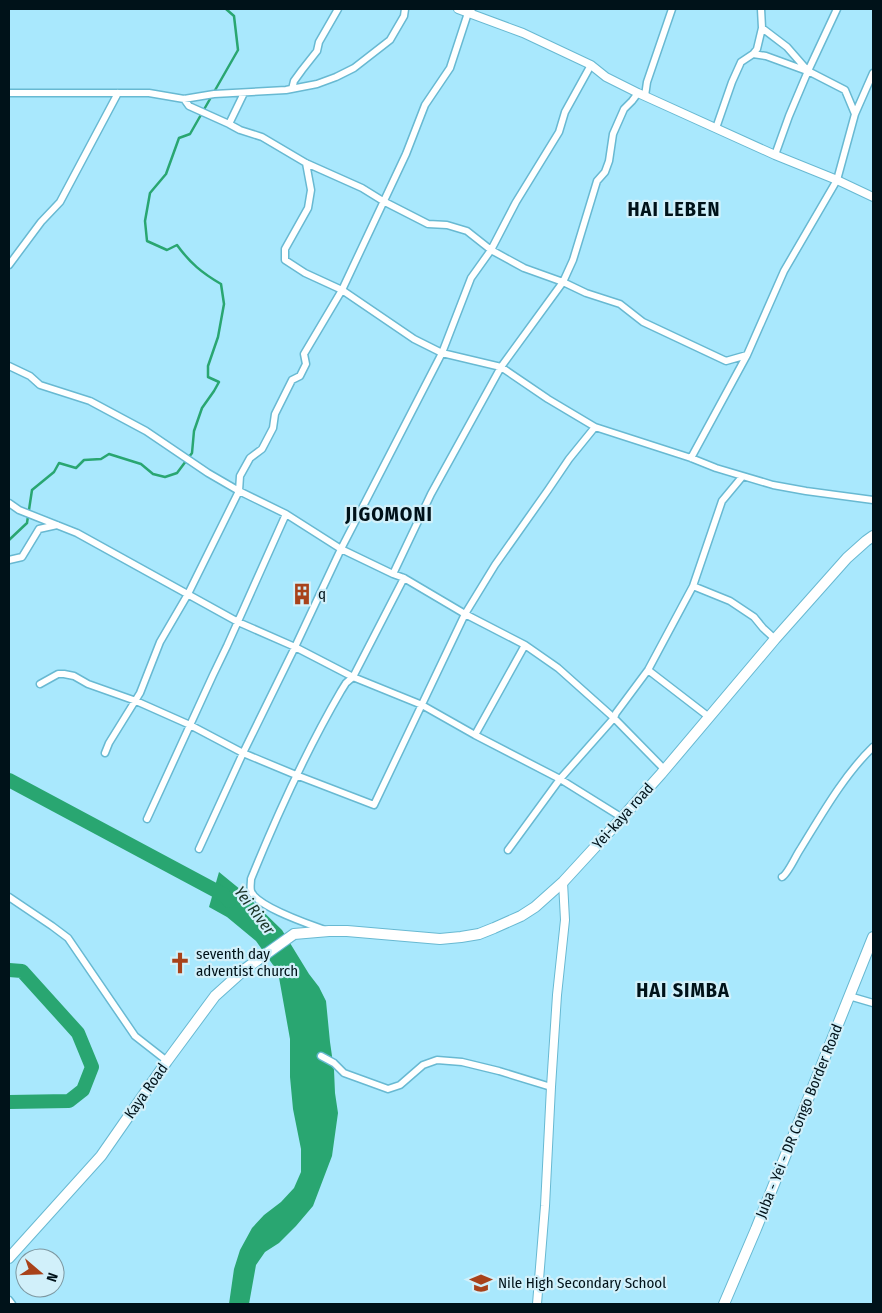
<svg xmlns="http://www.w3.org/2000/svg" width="882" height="1313" viewBox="0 0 882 1313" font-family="'Fira Sans Condensed',sans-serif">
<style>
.water{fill:#29a671}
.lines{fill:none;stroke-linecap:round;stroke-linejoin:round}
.stream{stroke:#29a671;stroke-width:2.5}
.river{stroke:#29a671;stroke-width:14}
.minor-casing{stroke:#68b9d2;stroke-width:9}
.tertiary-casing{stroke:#68b9d2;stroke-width:10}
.primary-casing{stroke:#68b9d2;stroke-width:12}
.minor{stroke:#fff;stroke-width:6}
.tertiary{stroke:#fff;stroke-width:8}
.primary{stroke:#fff;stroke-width:10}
.labels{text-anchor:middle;stroke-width:4.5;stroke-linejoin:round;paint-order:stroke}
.poi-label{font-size:15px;fill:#001219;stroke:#d1f0fa;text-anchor:start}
.street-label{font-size:15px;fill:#001219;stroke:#d1f0fa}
.water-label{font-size:16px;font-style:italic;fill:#193225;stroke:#d1f0fa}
.district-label{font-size:20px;font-weight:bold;letter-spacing:1px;fill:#001219;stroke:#d1f0fa}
</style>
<rect width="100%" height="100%" fill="#a9e8fd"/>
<path class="water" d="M 219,872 L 241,890 L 282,930 L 309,974 L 319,987 L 326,1001 L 330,1042 L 334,1070 L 335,1093 L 338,1113 L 332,1156 L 313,1206 L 296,1226 L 279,1243 L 265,1252 L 256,1265 L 249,1304 L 229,1304 L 234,1269 L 240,1250 L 252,1228 L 264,1215 L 281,1202 L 294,1188 L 301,1172 L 301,1149 L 293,1109 L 290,1077 L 290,1039 L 278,972 L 256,941 L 227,917 L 209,907 Z"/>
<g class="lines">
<path class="stream" d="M 9,540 L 27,523 L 32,490 L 54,472 L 59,463 L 76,468 L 84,460 L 101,459 L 109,454 L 141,464 L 153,474 L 165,477 L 177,473 L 192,453 L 194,431 L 202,408 L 214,391 L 219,382 L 208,377 L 208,366 L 218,337 L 224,304 L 221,284 C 202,273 190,263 177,245 L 167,250 L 147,241 L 145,221 L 150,193 L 166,174 L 179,138 L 190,134 L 238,50 L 234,16 L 226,9"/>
<path class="river" d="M 9,780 L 224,895 L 229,901
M 9,970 L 22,971 L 78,1033 L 92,1067 L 83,1090 L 69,1101 L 9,1102"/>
<g class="minor-casing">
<path id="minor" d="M 761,9 L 762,28 L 787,47 L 808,71 L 845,90 L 855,114
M 753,54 L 757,49 L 762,28
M 292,89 L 294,81 L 302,70 L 317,51 L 319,42 L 338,9
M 9,93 L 149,93 L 184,99 L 214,94 L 286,90 L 317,84 L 336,77 L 354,68 L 390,40 L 404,16 L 405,9
M 244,93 L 229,124 L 240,130 L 262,137 L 306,163 L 362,188 L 383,201 L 428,224 L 447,225 L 467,231 L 491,250 L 524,268 L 563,282 L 586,293 L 620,304 L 643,322 L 726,361 L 747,355
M 645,96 L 647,82 L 672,9
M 184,99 L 189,106 L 229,124
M 716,128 L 732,82 L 741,62 L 753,54 L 766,56 L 807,71
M 775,155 L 789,116 L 808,71 L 837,9
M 306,163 L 311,190 L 308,208 L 285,249 L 285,260 L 305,273 L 342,290 L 414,339 L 442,353 L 501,367 L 548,399 L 595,427 L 691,458 L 716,468 L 773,485 L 806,491 L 873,500
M 9,265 L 41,222 L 60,202 L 118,93
M 9,366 L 30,376 L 40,385 L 90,401 L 146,431 L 208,473 L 239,491 L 286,514 L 341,549 L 393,574 L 404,578 L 465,614 L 525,645 L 558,668 L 614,718 L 664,769
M 691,458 L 747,355 L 784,271 L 837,180 L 855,114 L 873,73
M 9,503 L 19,510 L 77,533 L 238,622 L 295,647 L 353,677 L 422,705 L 475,735 L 560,779 L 621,817
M 9,560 L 22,557 L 39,529 L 57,525
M 393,574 L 431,494 L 501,367 L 563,282 L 573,260 L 597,181 L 605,172 L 609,161 L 613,134 L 624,109 L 632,101 L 638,93
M 693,586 L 730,601 L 754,617 L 763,628 L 775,639
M 648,670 L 709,717
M 40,684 L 58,674 L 64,674 L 74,676 L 88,684 L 136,701 L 190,725 L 243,753 L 296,775 L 374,805 L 465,614 L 495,565 L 548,490 L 569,459 L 595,427
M 475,735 L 525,645
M 105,753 L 109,743 L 140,693 L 160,642 L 188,594 L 239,491 L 240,476 L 250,458 L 262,449 L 273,428 L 275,414 L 292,380 L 300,376 L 306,364 L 304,354 L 342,290 L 406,154 L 425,105 L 450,68 L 468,13 L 472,9
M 147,819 L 213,675 L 227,646 L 286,514
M 199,849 L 243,753 L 295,647 L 341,549 L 442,353 L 471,278 L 491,250 L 516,202 L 559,132 L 565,112 L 591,65
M 508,850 L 560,779 L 614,718 L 616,713 L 648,670 L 693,586 L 722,501 L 742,477
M 782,877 C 788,874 796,855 801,848 C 822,814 844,775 873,747
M 9,897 L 52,926 L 68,938 L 135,1036 L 167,1061
M 325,930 C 309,924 257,907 251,891 C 250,887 251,883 251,879 C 277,815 306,751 341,691 L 346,683 L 353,677 L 404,578
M 849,996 L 873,1003
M 321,1056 L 334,1063 L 344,1073 L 388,1089 L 400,1085 L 423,1065 L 437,1060 L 462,1062 L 499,1071 L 551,1087
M 9,1300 L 12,1304"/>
</g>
<g class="tertiary-casing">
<path id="tertiary" d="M 458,9 L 523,33 L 591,65 L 606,77 L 638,93 L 775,155 L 837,180 L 873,197
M 537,1304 L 545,1206 L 551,1087 L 557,995 L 565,920 L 563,882"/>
</g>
<g class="primary-casing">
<path id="primary" d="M 9,1258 L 101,1156 L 167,1061 L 215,996 L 245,969 L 294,934 L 329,931 L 347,931 L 440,939 L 461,937 L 479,934 L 494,928 L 521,916 L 535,907 L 563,882 L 619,821 L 661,774 L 775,639 L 847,558 L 866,541 L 873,536
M 724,1304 L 756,1229 L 873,937"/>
</g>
<use href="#minor" class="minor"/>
<use href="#tertiary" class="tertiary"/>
<use href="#primary" class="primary"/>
</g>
<defs>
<g id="building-bare" transform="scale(1.725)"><path d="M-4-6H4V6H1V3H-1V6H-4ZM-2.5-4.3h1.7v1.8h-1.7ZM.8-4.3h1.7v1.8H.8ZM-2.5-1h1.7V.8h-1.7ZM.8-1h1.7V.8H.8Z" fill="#a8421a" stroke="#d1f0fa" stroke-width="2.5" paint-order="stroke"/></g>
<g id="church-bare" transform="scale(1.725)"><path d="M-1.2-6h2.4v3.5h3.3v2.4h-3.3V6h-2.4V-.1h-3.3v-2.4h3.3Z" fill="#a8421a" stroke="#d1f0fa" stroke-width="2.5" paint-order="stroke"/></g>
<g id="school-bare" transform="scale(1.725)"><path d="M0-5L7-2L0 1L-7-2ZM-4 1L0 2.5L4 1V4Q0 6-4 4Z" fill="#a8421a" stroke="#d1f0fa" stroke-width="2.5" paint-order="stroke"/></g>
</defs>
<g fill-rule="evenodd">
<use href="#building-bare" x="302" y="594"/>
<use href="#church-bare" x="180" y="963"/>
<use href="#school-bare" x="481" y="1283"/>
</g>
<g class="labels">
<g class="poi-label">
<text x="318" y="599">q</text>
<text x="196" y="959">seventh day<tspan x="196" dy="17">adventist church</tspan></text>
<text x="498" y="1288">Nile High Secondary School</text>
</g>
<g class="street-label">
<text transform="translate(623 816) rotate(-48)" y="5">Yei-kaya road</text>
<text transform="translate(146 1091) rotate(-55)" y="5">Kaya Road</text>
<text transform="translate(799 1121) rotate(-68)" y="5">Juba - Yei - DR Congo Border Road</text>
</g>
<g class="water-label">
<text transform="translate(255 910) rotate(53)" y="6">Yei River</text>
</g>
<g class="district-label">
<text x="674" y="216">HAI LEBEN</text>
<text x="389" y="521">JIGOMONI</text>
<text x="683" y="997">HAI SIMBA</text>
</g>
</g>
<rect width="882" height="1313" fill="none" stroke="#001219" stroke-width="20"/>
<g transform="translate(40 1273) rotate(109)"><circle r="24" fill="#d1f0fa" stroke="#7d97a0"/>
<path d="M0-4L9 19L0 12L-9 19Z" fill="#a8421a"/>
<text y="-8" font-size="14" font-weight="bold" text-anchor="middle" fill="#001219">N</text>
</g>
</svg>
